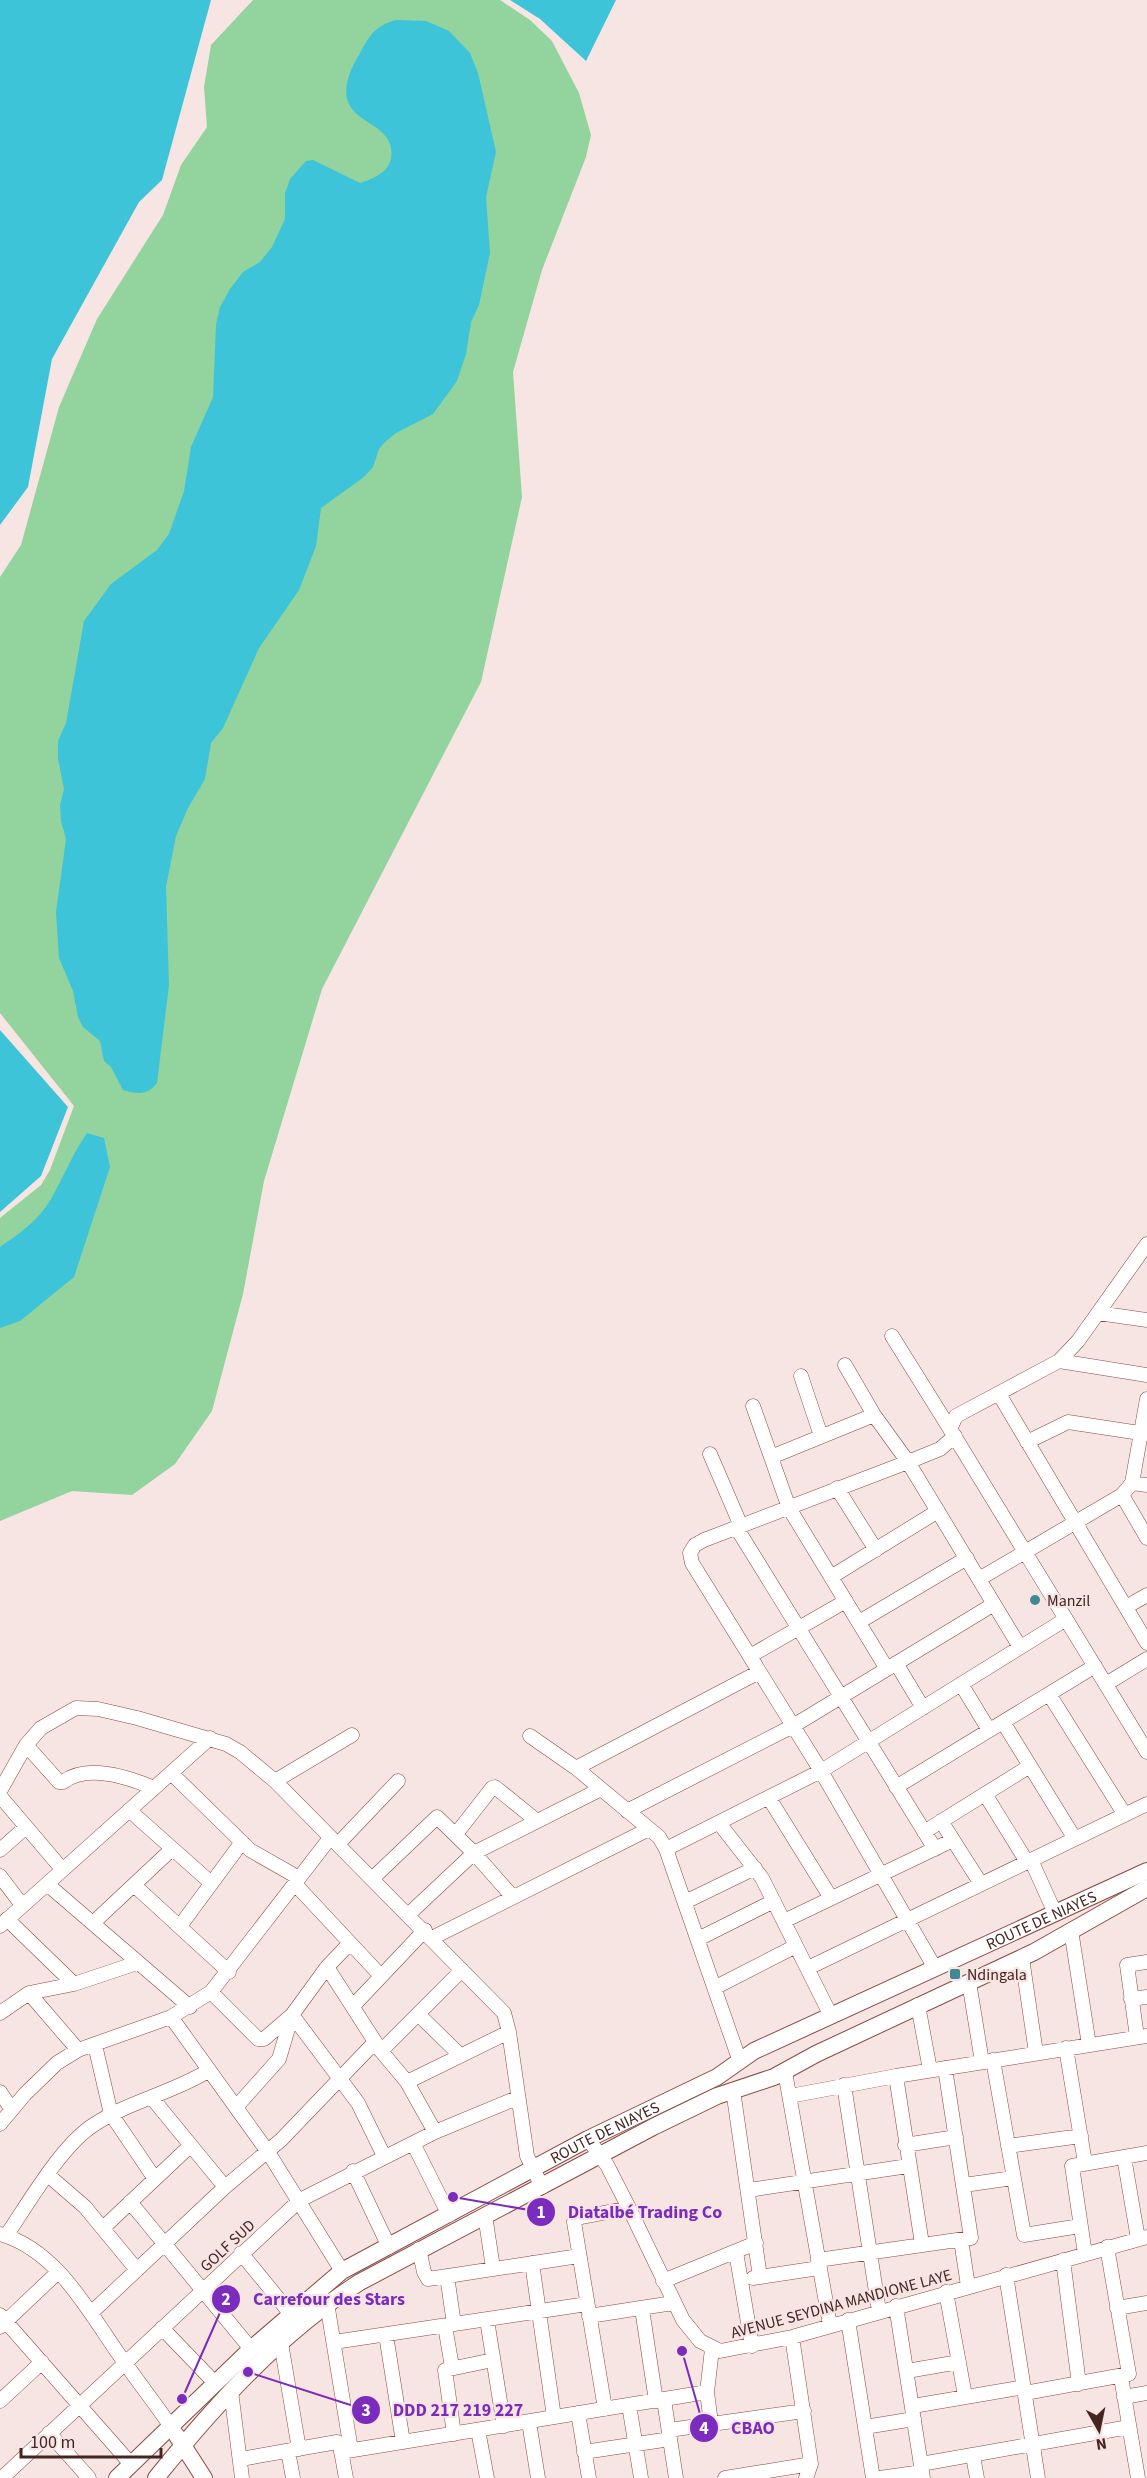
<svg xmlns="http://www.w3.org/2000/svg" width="1147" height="2478" viewBox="0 0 1147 2478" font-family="'Source Sans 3',sans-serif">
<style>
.green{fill:#92d39e}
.water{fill:#3dc4d9}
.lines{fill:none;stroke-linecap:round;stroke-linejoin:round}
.minor-casing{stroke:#8d493f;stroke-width:15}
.major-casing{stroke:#8d493f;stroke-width:18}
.minor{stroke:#fff;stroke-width:14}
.major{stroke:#fff;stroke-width:16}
.poi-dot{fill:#428893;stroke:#f6e5e2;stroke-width:2}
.labels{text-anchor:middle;stroke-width:4.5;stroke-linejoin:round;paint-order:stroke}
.poi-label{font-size:16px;fill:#442521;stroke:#f6e5e2;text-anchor:start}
.street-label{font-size:16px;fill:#442521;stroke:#f6e5e2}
.leader{fill:none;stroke:#7b2cbf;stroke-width:2}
.callout-dot{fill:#7b2cbf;stroke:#f6e5e2;stroke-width:2}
.mark-label{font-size:18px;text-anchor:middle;font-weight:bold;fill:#fff}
.callout-label{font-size:18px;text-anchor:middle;font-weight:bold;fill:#7b2cbf;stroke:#f6e5e2;stroke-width:4.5;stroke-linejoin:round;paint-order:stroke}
</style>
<rect width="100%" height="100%" fill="#f6e5e2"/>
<path class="green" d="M 253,0 L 500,0 L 530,20 L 552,41 L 579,93 L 591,135 L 586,157 L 542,270 L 513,372 L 522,497 L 481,682 L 322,989 L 264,1181 L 243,1294 L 212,1411 L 175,1464 L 132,1495 L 72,1491 L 0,1521 L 0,1218 L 41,1185 L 50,1170 L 74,1106 L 0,1013 L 0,577 L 21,545 L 59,407 L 97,319 L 163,215 L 181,165 L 207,127 L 204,87 L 211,45 Z"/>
<path class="water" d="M 0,0 L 211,0 L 162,180 L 139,202 L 52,359 L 28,487 L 0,525 Z
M 510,0 L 616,0 L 586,61 L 540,19 Z
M 396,20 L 426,21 L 449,31 L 470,53 L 478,73 L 496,152 L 486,197 L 490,253 L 479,305 L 471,322 L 466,354 L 457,381 L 433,414 L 396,433 L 385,442 L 379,449 L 373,467 L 364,477 L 321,508 L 316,546 L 299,590 L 259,648 L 223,728 L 211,743 L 205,779 L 188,808 L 176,836 L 166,887 L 169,985 L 157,1083 C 147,1096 137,1094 123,1090 L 111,1067 L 104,1061 L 100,1041 L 83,1027 L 78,1017 L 73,991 L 59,958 L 56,912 L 66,839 L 61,821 L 60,805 L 64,789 L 58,759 L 58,741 L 66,723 L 84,621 L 111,584 L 157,550 L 169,534 L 184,491 L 191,447 L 213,397 L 216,325 L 220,307 L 230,289 L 243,272 L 260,262 L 272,247 L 285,219 L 285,193 L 290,179 L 306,161 L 313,160 L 360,183 C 373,179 389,172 391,158 C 396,126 357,125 348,102 C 342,85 352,67 360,53 C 369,36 376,25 396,20 Z
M 0,1030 L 68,1107 L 41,1176 L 0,1212 Z
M 87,1133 L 104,1138 L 110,1167 L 74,1277 L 20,1321 L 0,1328 L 0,1247 C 19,1234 39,1220 51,1199 C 64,1176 72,1155 87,1133 Z"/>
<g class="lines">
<g class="minor-casing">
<path id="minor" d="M 1147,1244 L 1078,1341 L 1059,1361 L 956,1416 L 950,1429 L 1147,1752
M 1098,1313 L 1147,1320
M 892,1336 L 950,1429
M 1059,1361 L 1147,1375
M 845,1365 L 874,1415 L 908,1462 L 1020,1647
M 801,1376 L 821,1436
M 999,1394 L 1147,1643
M 753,1406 L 789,1508 L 887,1669
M 1027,1442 L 1068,1422 L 1147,1434
M 710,1454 L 741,1526
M 771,1457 L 874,1415
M 1132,1483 L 1147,1485
M 837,1488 L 876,1550
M 1122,1495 L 1147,1538
M 736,1527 L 935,1849
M 831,1577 L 938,1511
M 979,1579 L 1122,1495 L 1132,1483 L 1147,1399
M 1126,1607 L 1147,1595
M 859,1622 L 967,1558
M 750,1656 L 846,1601
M 896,1663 L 923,1708
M 961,1684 L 989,1730
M 1106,1684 L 1147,1659
M 1049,1694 L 1125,1815
M 1003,1722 L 1075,1839
M 530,1736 L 576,1768 L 659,1837 L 666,1849 L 739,2059
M 26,1745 L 59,1782 L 63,1782 C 87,1763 128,1777 154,1788
M 576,1768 L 759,1672
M 171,1773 L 250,1850 L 299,1878
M 275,1781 L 352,1735
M 896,1787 L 1095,1666
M 0,1791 L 26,1745 L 41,1728 L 76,1708 L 98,1709 L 137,1718 L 226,1744 L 240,1752 L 275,1781 L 504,2013 L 509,2032 L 527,2156 L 542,2187
M 985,1794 L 1027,1862
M 0,1796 L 62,1869
M 769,1798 L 831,1898
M 129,1810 L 210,1882
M 627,1811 L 793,1726 L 994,1604
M 941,1821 L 981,1884
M 719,1823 L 762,1878 L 831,2016
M 924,1832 L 1030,1766
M 456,1834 L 492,1788 L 495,1787 L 537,1821
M 338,1844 L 398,1781
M 666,1849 L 821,1771 L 1066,1619
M 0,1850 L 26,1827
M 1031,1860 L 1055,1913
M 0,1876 L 22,1905
M 373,1878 L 437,1817 L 474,1853 L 512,1896
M 47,1884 L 190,2007
M 295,1884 L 381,1976
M 135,1886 L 229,1972
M 685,1902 L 755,1868
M 409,1914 L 474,1853 L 601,1789
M 7,1919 L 74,1984
M 784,1921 L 953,1840
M 93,1923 L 172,1849
M 0,1926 L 210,1738
M 180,1926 L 242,1842
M 1071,1930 L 1089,2045
M 432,1938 L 649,1829
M 698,1939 L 774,1901
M 1022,1958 L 1036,2053
M 327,1967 L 381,2051 L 407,2082 L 435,2132
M 808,1968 L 1147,1804
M 935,1968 L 821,1771 L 692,1563 L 690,1553 L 695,1545 L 704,1540 L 908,1462 L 940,1449 L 955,1436
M 969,1982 L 982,2062
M 716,1987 L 796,1946
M 211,1992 L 258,2039 L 264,2039 L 292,2015 L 327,1967 L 350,1943
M 29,1993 L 78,2050
M 1131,1999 L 1147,1997
M 918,2005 L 930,2070
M 353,2006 L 425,1930
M 0,2013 L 29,1993 L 74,1984 L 137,1963
M 418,2014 L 460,2055
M 292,2015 L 358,2103 L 384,2156
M 171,2017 L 268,2152 L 342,2271
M 1137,2037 L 1127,1965 L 1147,1962
M 95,2045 L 111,2114 L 155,2179
M 1066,2048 L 1085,2163
M 381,2051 L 462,1970
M 993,2060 L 1024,2235 L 1080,2226
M 785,2072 L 830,2325
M 896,2076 L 922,2244
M 407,2082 L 509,2032
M 844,2085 L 879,2311
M 733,2090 L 760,2277
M 0,2092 L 12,2110
M 790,2096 L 896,2076 L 1147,2036
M 152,2098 L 225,2187
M 237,2106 L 279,2059 L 292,2015
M 0,2124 L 25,2094 L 57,2063 L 78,2050 L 171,2017 L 211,1992 L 330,1838
M 588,2139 L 607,2165 L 629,2208 L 683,2320 L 700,2341 L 720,2351 L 792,2337 L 1147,2237
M 413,2143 L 449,2215
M 905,2145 L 956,2137
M 1008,2146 L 1081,2136
M 1124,2157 L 1138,2239
M 353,2171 L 389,2247
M 48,2175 L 85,2207 L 137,2270
M 964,2185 L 1013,2178
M 749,2190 L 908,2166
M 130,2202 L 251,2349
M 485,2215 L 493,2268
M 103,2228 L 190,2146
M 0,2234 C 60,2251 91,2317 125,2363 C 142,2387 160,2410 176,2434
M 6,2236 C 28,2204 62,2144 95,2124 C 130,2101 172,2093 208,2071
M 961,2240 L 968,2286
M 419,2249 L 424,2272 L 428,2279 L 579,2256
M 736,2252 L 752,2346
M 241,2253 L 290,2313
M 1085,2254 L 1072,2166 L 1147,2153
M 818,2260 L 971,2238 L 945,2068
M 1063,2260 L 1079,2384
M 532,2263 L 554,2417
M 1006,2275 L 1038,2478
M 447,2276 L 454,2324
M 753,2278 L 819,2268
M 663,2281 L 756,2243
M 946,2292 L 965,2396
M 327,2303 L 351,2450
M 896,2306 L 923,2478
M 1117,2308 L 1147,2303
M 642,2309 L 656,2401
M 91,2313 L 225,2187 L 281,2140 L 375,2042
M 0,2315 L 130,2463
M 589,2316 L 673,2303
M 487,2320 L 504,2426
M 848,2320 L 873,2478
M 445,2326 L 452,2367
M 0,2327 L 58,2272
M 162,2328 L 215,2383
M 386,2335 L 403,2442
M 792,2337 L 811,2464 L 806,2478
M 334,2342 L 587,2304
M 281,2343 L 299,2449
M 907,2371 L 959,2362
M 1121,2377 L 1138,2478
M 231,2391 L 242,2478
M 1025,2393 L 1129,2374 L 1107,2247
M 1124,2397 L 1147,2393
M 664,2400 L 676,2478
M 0,2401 L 42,2362
M 629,2405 L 641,2478
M 913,2406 L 1024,2387
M 605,2409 L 574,2222 L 577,2218 L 629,2208
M 578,2413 L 589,2478
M 529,2422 L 538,2478
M 711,2423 L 707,2392 L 712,2349
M 865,2427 L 914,2419
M 478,2430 L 487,2478
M 669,2430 L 804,2411
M 49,2433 L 89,2478
M 454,2434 L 445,2370 L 493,2360
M 288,2451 L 293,2478
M 341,2452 L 707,2392
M 584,2452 L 670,2439
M 973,2456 L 977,2478
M 241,2459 L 337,2442 L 340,2445 L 346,2478
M 921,2464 L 1129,2427
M 2,2478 L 300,2200 L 435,2132 L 517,2098
M 725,2478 L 811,2464
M 880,2478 L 922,2472"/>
</g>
<g class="major-casing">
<g id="major">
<path d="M 177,2436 L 204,2478"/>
<path id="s1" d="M 117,2478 L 251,2349 L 342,2271 L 588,2139 L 717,2077 L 754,2051 L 1147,1871"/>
<path d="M 156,2478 C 215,2405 280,2333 360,2282 L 653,2127 L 717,2096 L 774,2077 L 816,2054 L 1034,1952 L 1147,1888"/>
</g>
</g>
<use href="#minor" class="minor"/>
<use href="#major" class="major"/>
</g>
<g class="poi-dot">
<circle cx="1035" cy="1600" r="6"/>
<rect x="949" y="1968" width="12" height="12" rx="3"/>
</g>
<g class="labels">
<g class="poi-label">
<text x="1047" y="1606">Manzil</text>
<text x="967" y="1980">Ndingala</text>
</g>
<g class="street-label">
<text dy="6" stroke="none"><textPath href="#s1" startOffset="1089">ROUTE DE NIAYES</textPath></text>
<text dy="6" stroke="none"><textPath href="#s1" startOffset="603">ROUTE DE NIAYES</textPath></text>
<text transform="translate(227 2245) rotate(-43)" y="6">GOLF SUD</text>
<text transform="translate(841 2303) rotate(-15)" y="6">AVENUE SEYDINA MANDIONE LAYE</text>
</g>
</g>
<path class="leader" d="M453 2197L541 2212M182 2399L226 2299M248 2372L366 2410M682 2351L704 2428"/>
<g class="callout-dot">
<circle cx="453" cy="2197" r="6"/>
<circle cx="182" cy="2399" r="6"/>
<circle cx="248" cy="2372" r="6"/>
<circle cx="682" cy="2351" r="6"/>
<circle cx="541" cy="2212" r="15"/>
<circle cx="226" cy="2299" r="15"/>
<circle cx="366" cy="2410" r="15"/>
<circle cx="704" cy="2428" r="15"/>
</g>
<g class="mark-label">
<text x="541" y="2218">1</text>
<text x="226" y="2305">2</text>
<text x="366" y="2416">3</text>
<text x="704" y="2434">4</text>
</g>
<g class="callout-label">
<text x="645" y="2218">Diatalbé Trading Co</text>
<text x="329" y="2305">Carrefour des Stars</text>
<text x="458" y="2416">DDD 217 219 227</text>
<text x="753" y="2434">CBAO</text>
</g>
<g transform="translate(1099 2430) rotate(171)" stroke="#f6e5e2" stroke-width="4.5" paint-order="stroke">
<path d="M0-4.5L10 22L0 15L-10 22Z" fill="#442521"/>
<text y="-9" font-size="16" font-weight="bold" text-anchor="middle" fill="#442521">N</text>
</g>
<path d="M21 2448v9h140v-9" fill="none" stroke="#442521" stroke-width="3"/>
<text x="30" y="2448" font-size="18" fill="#442521" stroke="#f6e5e2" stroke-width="4.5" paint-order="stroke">100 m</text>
</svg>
